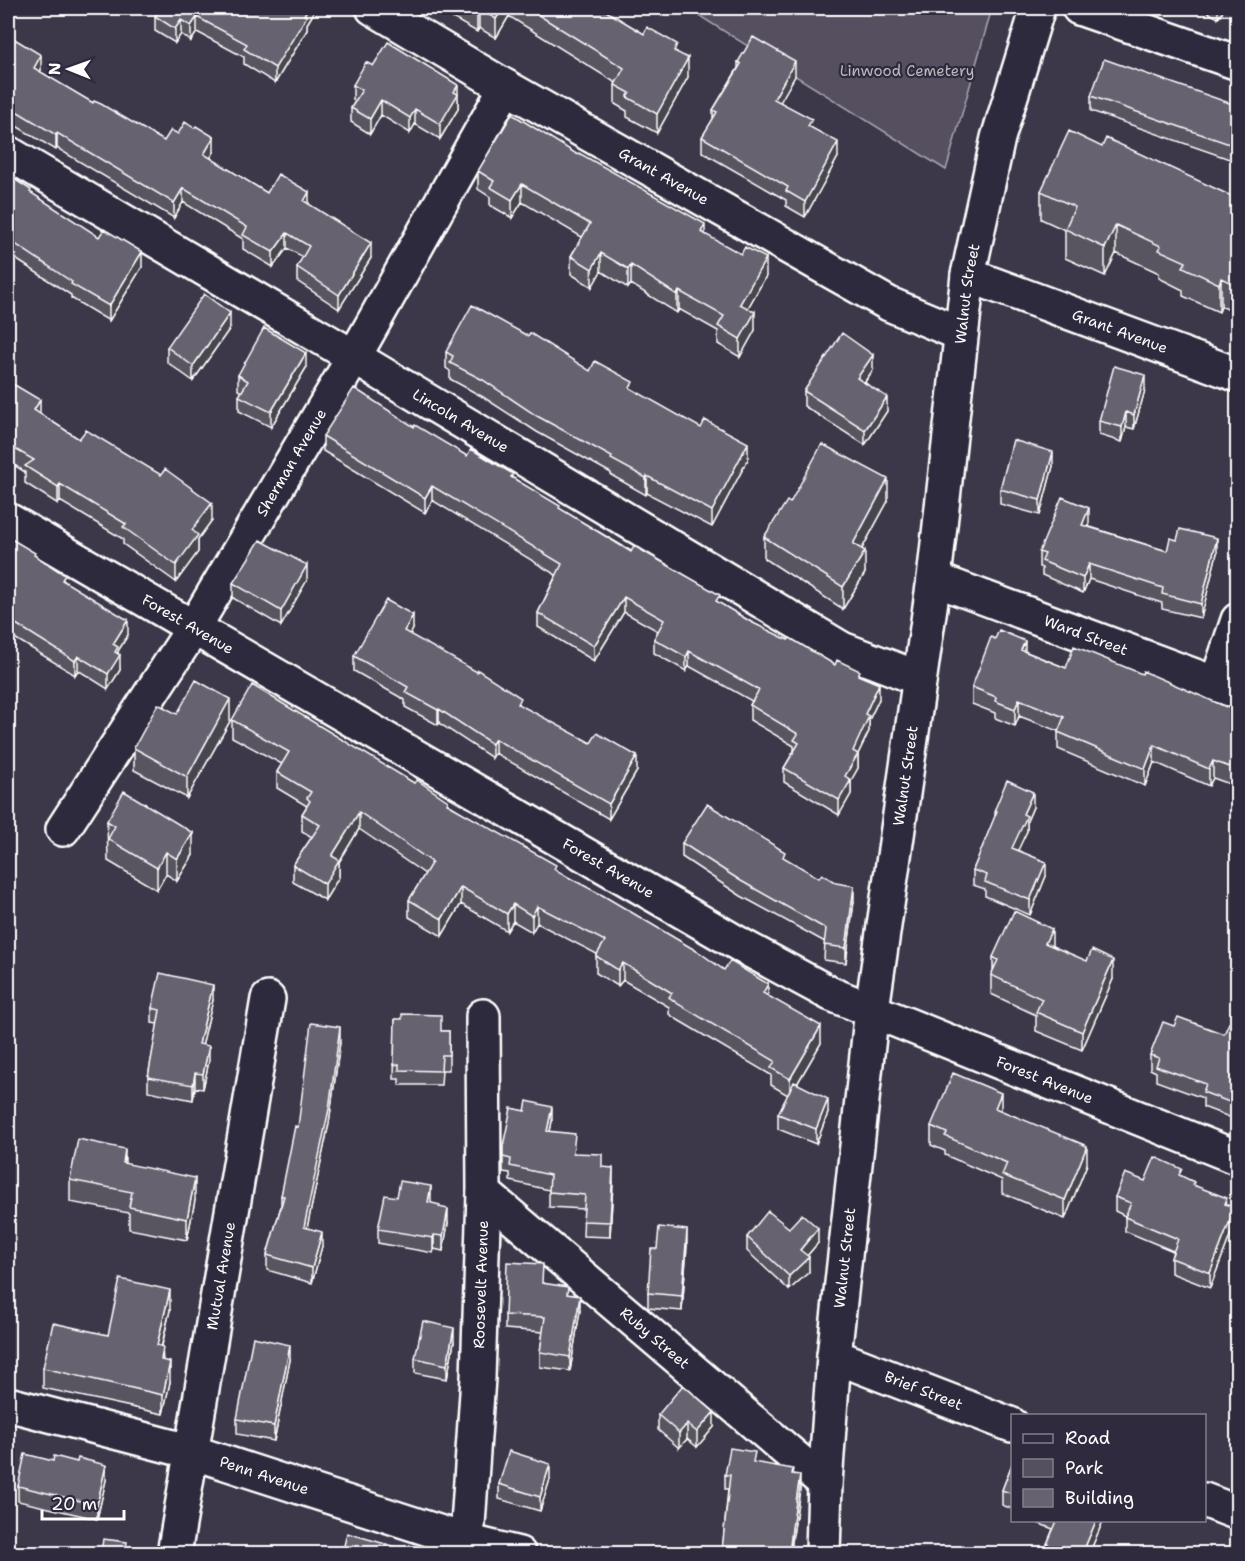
<svg xmlns="http://www.w3.org/2000/svg" width="1245" height="1561" viewBox="0 0 1245 1561" font-family="'Shantell Sans',sans-serif">
<style>
.green{fill:#555060;stroke:#aaa8b0;stroke-width:1.5}
.lines{fill:none;stroke-linecap:round;stroke-linejoin:round}
.minor-casing{stroke:#fff;stroke-width:38}
.minor{stroke:#2f2a3d;stroke-width:33}
.wall{fill:#585460;stroke:#fff;stroke-width:1.5}
.shaded-wall{fill:#47454e;stroke:#fff;stroke-width:1.5}
.building{fill:#666270;stroke:#fff;stroke-width:1.5}
.labels{text-anchor:middle;stroke-width:4.5;stroke-linejoin:round;paint-order:stroke}
.park-label{font-size:15px;fill:#bbb9bf;stroke:#2f2a3d}
.street-label{font-size:15px;fill:#fff;stroke:#2f2a3d}
</style>
<rect width="100%" height="100%" fill="#3c3749"/>
<filter id="ink" filterUnits="userSpaceOnUse"><feTurbulence type="fractalNoise" baseFrequency=".0167" numOctaves="2"/><feDisplacementMap in="SourceGraphic" scale="12" xChannelSelector="R" yChannelSelector="G"/><feConvolveMatrix kernelMatrix="1 2 1 2 8 2 1 2 1" color-interpolation-filters="sRGB"/></filter>
<g filter="url(#ink)">
<path class="green" d="M 687,8 L 992,8 L 946,170 Z"/>
<g class="lines">
<g class="minor-casing">
<g id="minor">
<path id="s1" d="M 373,8 L 506,87 L 889,304 L 961,334"/>
<path d="M 1079,8 L 1238,63"/>
<path id="s2" d="M 8,153 L 354,357 L 842,649 L 918,678"/>
<path id="s3" d="M 968,275 L 1238,375"/>
<path id="s4" d="M 8,520 L 744,947 L 831,994 L 1238,1158"/>
<path id="s5" d="M 934,579 L 1238,692"/>
<path d="M 1216,685 L 1238,620"/>
<path id="s6" d="M 63,829 L 194,627 L 354,357 L 506,87"/>
<path id="s7" d="M 484,1193 L 825,1483"/>
<path id="s8" d="M 834,1356 L 1012,1425"/>
<path id="s9" d="M 8,1404 L 192,1452 L 466,1541 L 519,1554"/>
<path d="M 1204,1500 L 1238,1513"/>
<path id="s10" d="M 174,1554 L 268,999"/>
<path id="s11" d="M 466,1554 L 478,1378 L 484,1193 L 483,1016"/>
<path id="s12" d="M 823,1554 L 825,1483 L 834,1356 L 872,1009 L 934,579 L 968,275 L 998,138 L 1038,8"/>
</g>
</g>
<use href="#minor" class="minor"/>
</g>
<path class="wall" d="M 313,8 L 313,14 L 307,24 L 307,30 L 275,83 L 244,64 L 244,57 L 197,32 L 191,41 L 181,34 L 175,43 L 155,31 L 155,16 Z
M 426,8 L 601,8 L 644,34 L 677,52 L 688,77 L 657,133 L 627,117 L 627,111 L 615,104 L 615,85 L 616,83 L 509,16 L 496,38 L 479,28 L 477,32 L 442,12 L 440,15 Z
M 1200,8 L 1225,8 L 1218,18 Z
M 8,35 L 41,70 L 40,72 L 93,103 L 164,141 L 178,134 L 214,152 L 210,158 L 267,193 L 309,205 L 371,258 L 339,309 L 297,281 L 297,267 L 303,257 L 287,248 L 273,267 L 243,249 L 243,239 L 183,202 L 174,218 L 57,148 L 56,150 L 8,121 Z
M 738,62 L 795,76 L 780,102 L 812,128 L 838,157 L 805,217 L 786,206 L 786,200 L 702,152 L 702,137 L 713,120 L 713,110 L 738,68 Z
M 373,66 L 458,99 L 458,109 L 440,139 L 415,124 L 410,133 L 381,115 L 370,134 L 351,122 L 351,108 L 355,101 L 353,100 L 353,85 Z
M 1091,96 L 1238,106 L 1238,162 L 1091,111 Z
M 1102,147 L 1238,199 L 1238,314 L 1221,306 L 1219,312 L 1183,296 L 1183,290 L 1159,278 L 1159,273 L 1116,253 L 1105,276 L 1065,258 L 1065,230 L 1041,219 L 1041,191 Z
M 478,171 L 705,235 L 766,276 L 748,308 L 755,330 L 740,357 L 718,344 L 718,331 L 679,309 L 677,313 L 631,284 L 628,288 L 601,271 L 592,287 L 571,274 L 571,256 L 582,237 L 522,202 L 512,218 L 490,205 L 490,197 L 478,189 Z
M 8,175 L 31,193 L 142,267 L 109,321 L 71,298 L 71,295 L 8,254 Z
M 230,328 L 193,381 L 167,362 L 167,347 Z
M 446,352 L 590,371 L 633,390 L 748,459 L 712,527 L 647,493 L 646,495 L 611,475 L 611,473 L 537,432 L 483,397 L 450,379 L 450,371 L 446,368 Z
M 306,368 L 271,427 L 239,411 L 239,396 L 242,392 L 238,390 L 238,375 Z
M 873,370 L 865,382 L 887,411 L 865,445 L 804,406 L 804,391 Z
M 8,381 L 40,414 L 79,439 L 212,520 L 198,539 L 198,552 L 176,582 L 123,544 L 123,539 L 60,501 L 58,504 L 25,483 L 25,472 L 8,461 Z
M 1145,390 L 1134,429 L 1126,427 L 1122,442 L 1099,435 L 1099,421 Z
M 414,427 L 467,456 L 513,478 L 560,509 L 751,622 L 835,665 L 860,676 L 879,699 L 869,720 L 869,731 L 858,754 L 858,768 L 851,780 L 851,794 L 839,815 L 784,782 L 784,768 L 794,751 L 794,746 L 750,720 L 750,705 L 752,701 L 689,666 L 686,671 L 654,653 L 654,639 L 658,631 L 624,612 L 594,661 L 538,627 L 538,613 L 556,575 L 432,500 L 425,513 L 323,451 L 323,436 Z
M 1053,466 L 1040,515 L 1000,504 L 1000,489 Z
M 888,501 L 862,549 L 865,573 L 843,609 L 764,558 L 764,537 L 790,503 Z
M 1089,523 L 1087,526 L 1167,551 L 1217,553 L 1201,618 L 1162,609 L 1162,603 L 1089,579 L 1083,593 L 1042,575 L 1042,568 L 1039,567 L 1039,552 Z
M 8,537 L 35,556 L 128,635 L 118,651 L 120,670 L 108,689 L 78,670 L 75,675 L 8,634 Z
M 307,580 L 281,626 L 233,598 L 233,583 Z
M 413,629 L 410,635 L 521,706 L 637,771 L 609,819 L 495,753 L 492,758 L 439,723 L 438,725 L 405,707 L 405,700 L 354,671 L 354,656 Z
M 995,639 L 1066,668 L 1142,674 L 1238,712 L 1238,787 L 1213,778 L 1209,786 L 1154,762 L 1145,786 L 1058,749 L 1058,731 L 1019,716 L 1015,726 L 995,718 L 995,713 L 972,704 L 972,687 Z
M 177,714 L 230,721 L 187,798 L 134,770 L 134,748 Z
M 232,720 L 448,804 L 556,870 L 768,996 L 821,1043 L 797,1084 L 828,1113 L 816,1144 L 778,1129 L 778,1114 L 788,1095 L 771,1085 L 771,1075 L 678,1020 L 669,1014 L 669,1007 L 623,980 L 618,986 L 596,973 L 596,956 L 597,954 L 537,923 L 532,932 L 513,921 L 507,931 L 461,904 L 442,936 L 409,917 L 409,900 L 425,874 L 359,829 L 339,862 L 339,877 L 325,900 L 293,882 L 293,865 L 312,837 L 302,831 L 302,814 L 307,806 L 277,788 L 277,772 L 282,764 L 232,737 Z
M 1033,807 L 1027,821 L 1027,831 L 1017,850 L 1046,876 L 1030,915 L 985,896 L 985,889 L 973,885 L 973,870 L 995,817 L 995,809 Z
M 107,821 L 193,855 L 177,881 L 166,874 L 157,890 L 108,861 Z
M 682,843 L 785,859 L 854,901 L 846,963 L 824,960 L 825,942 L 741,896 L 682,857 Z
M 1052,946 L 1113,979 L 1082,1050 L 1036,1031 L 1036,1015 L 991,994 L 991,975 L 993,971 L 993,957 Z
M 213,1000 L 202,1045 L 209,1061 L 203,1089 L 195,1088 L 193,1100 L 148,1091 L 148,1077 L 158,1024 L 152,1023 L 152,1008 Z
M 395,1019 L 441,1031 L 449,1031 L 449,1070 L 442,1070 L 441,1085 L 399,1085 L 399,1079 L 394,1079 Z
M 1174,1026 L 1224,1034 L 1238,1026 L 1237,1120 L 1203,1107 L 1203,1098 L 1156,1081 L 1156,1072 L 1150,1069 L 1150,1055 Z
M 340,1042 L 329,1123 L 307,1228 L 322,1246 L 312,1283 L 267,1270 L 267,1255 L 281,1206 L 281,1196 L 298,1127 Z
M 1001,1111 L 1087,1164 L 1065,1219 L 1002,1193 L 1002,1180 L 945,1155 L 945,1151 L 931,1145 L 931,1126 Z
M 552,1121 L 550,1131 L 574,1153 L 602,1167 L 613,1182 L 610,1237 L 583,1236 L 584,1209 L 549,1207 L 549,1190 L 510,1181 L 510,1173 L 503,1172 L 503,1146 Z
M 125,1164 L 195,1200 L 187,1240 L 129,1229 L 129,1213 L 70,1202 L 70,1180 Z
M 1182,1176 L 1194,1185 L 1227,1205 L 1235,1223 L 1210,1288 L 1171,1273 L 1171,1258 L 1173,1251 L 1125,1231 L 1125,1216 L 1115,1211 L 1115,1197 L 1145,1181 Z
M 430,1203 L 440,1207 L 448,1223 L 443,1251 L 434,1249 L 433,1253 L 378,1243 L 378,1229 Z
M 789,1228 L 818,1243 L 807,1256 L 809,1272 L 789,1290 L 747,1251 L 747,1237 Z
M 687,1245 L 682,1311 L 648,1308 L 648,1293 L 657,1249 Z
M 543,1283 L 568,1294 L 580,1311 L 570,1371 L 540,1367 L 540,1352 L 543,1332 L 505,1329 L 505,1315 Z
M 170,1310 L 162,1346 L 163,1361 L 170,1382 L 163,1414 L 43,1388 L 43,1368 L 108,1335 Z
M 454,1342 L 447,1379 L 415,1373 L 415,1358 Z
M 290,1360 L 274,1441 L 237,1434 L 237,1419 Z
M 658,1415 L 714,1427 L 697,1447 L 687,1439 L 679,1448 L 658,1430 Z
M 53,1461 L 106,1480 L 97,1519 L 18,1501 L 18,1486 Z
M 755,1463 L 793,1474 L 800,1489 L 792,1542 L 791,1554 L 722,1554 L 728,1489 L 725,1489 L 725,1475 Z
M 1012,1464 L 1012,1509 L 1002,1505 L 1002,1490 Z
M 550,1479 L 540,1511 L 499,1499 L 499,1484 Z
M 1032,1521 L 1103,1521 L 1089,1554 L 1047,1554 L 1047,1544 L 1053,1529 Z"/>
<path class="shaded-wall" d="M 308,8 L 313,8 L 313,14 L 307,24 L 307,30 L 275,83 L 275,68 Z
M 440,8 L 442,8 L 442,12 L 440,15 Z
M 503,8 L 509,8 L 509,16 L 496,38 L 496,19 Z
M 1218,8 L 1225,8 L 1218,18 Z
M 479,9 L 479,28 L 477,32 L 477,12 Z
M 197,17 L 197,32 L 191,41 L 191,26 Z
M 181,20 L 181,34 L 175,43 L 175,29 Z
M 41,55 L 41,70 L 34,83 L 34,68 Z
M 688,58 L 688,77 L 657,133 L 657,114 Z
M 795,61 L 795,76 L 774,113 L 774,99 Z
M 458,85 L 458,109 L 440,139 L 440,124 L 454,92 Z
M 381,100 L 381,115 L 370,134 L 370,119 Z
M 415,109 L 415,124 L 410,133 L 410,118 Z
M 57,133 L 57,148 L 56,150 L 56,135 Z
M 214,137 L 214,152 L 204,169 L 204,154 Z
M 838,142 L 838,157 L 805,217 L 805,202 Z
M 522,184 L 522,202 L 512,218 L 512,200 Z
M 183,188 L 183,202 L 174,218 L 174,203 Z
M 309,192 L 309,207 L 304,201 Z
M 705,224 L 705,242 L 701,232 Z
M 1116,225 L 1116,253 L 1105,276 L 1105,248 Z
M 287,233 L 287,248 L 273,267 L 273,252 Z
M 371,243 L 371,258 L 339,309 L 339,295 Z
M 142,252 L 142,267 L 109,321 L 109,306 Z
M 601,253 L 601,271 L 592,287 L 592,269 Z
M 766,258 L 766,276 L 740,322 L 740,304 Z
M 631,265 L 631,284 L 628,288 L 628,269 Z
M 1221,278 L 1221,306 L 1219,312 L 1219,284 Z
M 679,291 L 679,309 L 677,313 L 677,295 Z
M 755,312 L 755,330 L 740,357 L 740,339 Z
M 230,313 L 230,328 L 193,381 L 193,366 Z
M 306,353 L 306,368 L 271,427 L 271,412 Z
M 873,355 L 873,370 L 857,392 L 857,378 Z
M 1145,375 L 1145,390 L 1134,429 L 1134,415 Z
M 887,397 L 887,411 L 865,445 L 865,430 Z
M 40,400 L 40,417 L 34,410 Z
M 1126,412 L 1126,427 L 1122,442 L 1122,427 Z
M 748,443 L 748,459 L 712,527 L 712,511 Z
M 1053,452 L 1053,466 L 1040,515 L 1040,500 Z
M 647,476 L 647,493 L 646,495 L 646,478 Z
M 888,479 L 888,501 L 853,565 L 853,544 Z
M 60,484 L 60,501 L 58,504 L 58,487 Z
M 432,486 L 432,500 L 425,513 L 425,498 Z
M 212,503 L 212,520 L 198,539 L 198,552 L 176,582 L 176,565 L 192,530 Z
M 1089,508 L 1089,523 L 1082,539 L 1082,525 Z
M 1217,538 L 1217,553 L 1201,618 L 1201,604 Z
M 865,551 L 865,573 L 843,609 L 843,587 Z
M 1089,564 L 1089,579 L 1083,593 L 1083,578 Z
M 307,565 L 307,580 L 281,626 L 281,611 Z
M 624,597 L 624,612 L 594,661 L 594,646 Z
M 413,615 L 413,629 L 404,646 L 404,631 Z
M 128,620 L 128,635 L 118,651 L 118,657 L 120,655 L 120,670 L 108,689 L 108,674 L 113,644 Z
M 1025,641 L 1025,658 L 1021,650 Z
M 689,651 L 689,666 L 686,671 L 686,657 Z
M 78,656 L 78,670 L 75,675 L 75,661 Z
M 879,684 L 879,699 L 869,720 L 869,731 L 858,754 L 858,768 L 849,784 L 851,780 L 851,794 L 839,815 L 839,800 L 845,776 L 865,714 Z
M 230,699 L 230,721 L 187,798 L 187,777 Z
M 1019,699 L 1019,716 L 1015,726 L 1015,709 Z
M 439,709 L 439,723 L 438,725 L 438,710 Z
M 495,739 L 495,753 L 492,758 L 492,744 Z
M 1154,745 L 1154,762 L 1145,786 L 1145,769 Z
M 637,756 L 637,771 L 609,819 L 609,804 Z
M 1213,761 L 1213,778 L 1209,786 L 1209,769 Z
M 1033,792 L 1033,807 L 1027,821 L 1027,831 L 1012,863 L 1012,848 L 1023,814 Z
M 359,812 L 359,829 L 339,862 L 339,877 L 325,900 L 325,884 L 332,856 Z
M 193,833 L 193,855 L 177,881 L 177,859 Z
M 166,852 L 166,874 L 157,890 L 157,868 Z
M 1046,862 L 1046,876 L 1030,915 L 1030,900 Z
M 854,886 L 854,901 L 846,963 L 846,948 Z
M 461,887 L 461,904 L 442,936 L 442,919 Z
M 513,904 L 513,921 L 507,931 L 507,914 Z
M 537,906 L 537,923 L 532,932 L 532,916 Z
M 1052,929 L 1052,948 L 1045,943 Z
M 1113,960 L 1113,979 L 1082,1050 L 1082,1032 Z
M 623,963 L 623,980 L 618,986 L 618,970 Z
M 768,984 L 768,1000 L 763,993 Z
M 213,985 L 213,1000 L 199,1059 L 199,1044 Z
M 821,1026 L 821,1043 L 790,1096 L 790,1079 Z
M 340,1027 L 340,1042 L 329,1123 L 304,1242 L 304,1227 Z
M 209,1046 L 209,1061 L 203,1089 L 203,1074 Z
M 195,1073 L 195,1088 L 193,1100 L 193,1085 Z
M 1001,1093 L 1001,1112 L 995,1108 Z
M 828,1099 L 828,1113 L 816,1144 L 816,1129 Z
M 552,1107 L 552,1121 L 547,1146 L 547,1131 Z
M 1087,1146 L 1087,1164 L 1065,1219 L 1065,1200 Z
M 125,1149 L 125,1170 L 123,1163 Z
M 613,1168 L 613,1182 L 610,1237 L 610,1222 Z
M 195,1178 L 195,1200 L 187,1240 L 187,1219 Z
M 431,1186 L 431,1201 L 428,1217 L 428,1202 Z
M 1235,1208 L 1235,1223 L 1210,1288 L 1210,1273 Z
M 448,1209 L 448,1223 L 443,1251 L 443,1236 Z
M 818,1228 L 818,1243 L 800,1264 L 800,1250 Z
M 687,1230 L 687,1245 L 682,1311 L 682,1296 Z
M 322,1232 L 322,1246 L 312,1283 L 312,1268 Z
M 434,1235 L 434,1249 L 433,1253 L 433,1238 Z
M 809,1257 L 809,1272 L 789,1290 L 789,1276 Z
M 170,1290 L 170,1310 L 157,1365 L 157,1345 Z
M 580,1296 L 580,1311 L 570,1371 L 570,1357 Z
M 454,1328 L 454,1342 L 447,1379 L 447,1365 Z
M 290,1345 L 290,1360 L 274,1441 L 274,1426 Z
M 170,1362 L 170,1382 L 163,1414 L 163,1395 Z
M 714,1412 L 714,1427 L 697,1447 L 697,1432 Z
M 687,1424 L 687,1439 L 679,1448 L 679,1433 Z
M 550,1464 L 550,1479 L 540,1511 L 540,1497 Z
M 106,1465 L 106,1480 L 97,1519 L 97,1505 Z
M 800,1475 L 800,1489 L 792,1542 L 791,1554 L 789,1554 L 792,1528 Z
M 1096,1521 L 1103,1521 L 1089,1554 L 1082,1554 Z"/>
<path class="building" d="M 160,8 L 308,8 L 304,15 L 307,16 L 275,68 L 244,49 L 247,44 L 197,17 L 191,26 L 181,20 L 175,29 L 155,16 Z
M 469,8 L 503,8 L 496,19 L 479,9 L 477,12 Z
M 527,8 L 601,8 L 644,34 L 647,27 L 677,44 L 674,51 L 688,58 L 657,114 L 627,97 L 630,93 L 615,85 L 624,68 Z
M 8,35 L 41,55 L 34,68 L 93,103 L 94,101 L 101,104 L 164,141 L 171,130 L 178,134 L 185,122 L 194,128 L 196,126 L 214,137 L 204,154 L 267,193 L 278,174 L 309,192 L 304,201 L 371,243 L 339,295 L 297,267 L 309,246 L 287,233 L 273,252 L 243,235 L 247,227 L 183,188 L 174,203 L 57,133 L 56,135 L 8,106 Z
M 753,37 L 795,61 L 774,99 L 812,119 L 808,126 L 838,142 L 805,202 L 786,191 L 788,187 L 702,137 L 717,112 L 713,110 L 741,64 L 738,62 Z
M 388,42 L 458,85 L 454,92 L 458,94 L 440,124 L 415,109 L 410,118 L 381,100 L 370,119 L 351,108 L 362,90 L 353,85 L 366,62 L 373,66 Z
M 1104,59 L 1238,106 L 1238,147 L 1091,96 Z
M 512,114 L 578,155 L 579,153 L 705,224 L 701,232 L 741,254 L 745,247 L 766,258 L 740,304 L 755,312 L 740,339 L 718,326 L 724,316 L 679,291 L 677,295 L 631,265 L 628,269 L 601,253 L 592,269 L 571,256 L 590,224 L 522,184 L 512,200 L 490,187 L 494,181 L 478,171 Z
M 1069,131 L 1102,147 L 1106,138 L 1238,199 L 1238,286 L 1221,278 L 1219,284 L 1183,267 L 1186,262 L 1159,250 L 1161,246 L 1116,225 L 1105,248 L 1065,229 L 1075,207 L 1041,191 Z
M 8,175 L 31,190 L 30,192 L 99,237 L 104,229 L 142,252 L 109,306 L 71,284 L 72,282 L 8,239 Z
M 204,294 L 230,313 L 193,366 L 167,347 Z
M 472,305 L 528,336 L 530,333 L 590,371 L 595,361 L 633,382 L 630,388 L 701,428 L 705,420 L 748,443 L 712,511 L 647,476 L 646,478 L 611,459 L 612,457 L 537,416 L 483,380 L 450,363 L 453,356 L 446,352 Z
M 264,328 L 306,353 L 271,412 L 239,396 L 248,381 L 238,375 Z
M 842,333 L 873,355 L 857,378 L 887,397 L 865,430 L 804,391 Z
M 1114,366 L 1145,375 L 1134,415 L 1126,412 L 1122,427 L 1099,421 Z
M 8,381 L 40,400 L 34,410 L 79,439 L 86,430 L 161,475 L 165,469 L 212,503 L 192,530 L 198,535 L 176,565 L 123,527 L 126,524 L 60,484 L 58,487 L 25,466 L 34,460 L 8,445 Z
M 354,388 L 414,427 L 415,425 L 467,456 L 471,449 L 513,474 L 511,477 L 560,506 L 559,508 L 631,552 L 634,546 L 720,595 L 716,601 L 751,622 L 788,640 L 790,638 L 835,665 L 837,660 L 860,671 L 858,675 L 879,684 L 865,714 L 869,716 L 853,751 L 858,754 L 845,776 L 851,780 L 839,800 L 784,768 L 799,743 L 794,740 L 798,734 L 750,705 L 759,690 L 689,651 L 686,657 L 654,639 L 664,620 L 624,597 L 594,646 L 538,613 L 562,564 L 432,486 L 425,498 L 323,436 Z
M 1013,440 L 1053,452 L 1040,500 L 1000,489 Z
M 822,444 L 888,479 L 853,544 L 865,551 L 843,587 L 764,537 L 787,501 L 790,503 Z
M 1062,497 L 1089,508 L 1082,525 L 1167,551 L 1170,538 L 1177,540 L 1180,529 L 1217,538 L 1201,604 L 1162,594 L 1163,588 L 1089,564 L 1083,578 L 1042,561 L 1045,554 L 1039,552 Z
M 8,537 L 35,553 L 34,555 L 65,575 L 62,580 L 128,620 L 113,644 L 118,647 L 115,652 L 120,655 L 108,674 L 78,656 L 75,661 L 8,619 Z
M 260,540 L 307,565 L 281,611 L 233,583 Z
M 386,600 L 413,615 L 404,631 L 477,672 L 478,670 L 521,698 L 518,704 L 591,743 L 597,733 L 637,756 L 609,804 L 495,739 L 492,744 L 439,709 L 438,710 L 405,692 L 408,687 L 354,656 Z
M 999,630 L 1025,641 L 1021,650 L 1066,668 L 1074,646 L 1142,674 L 1143,671 L 1238,712 L 1238,770 L 1213,761 L 1209,769 L 1154,745 L 1145,769 L 1058,732 L 1064,717 L 1019,699 L 1015,709 L 995,701 L 996,697 L 972,687 L 991,637 L 995,639 Z
M 196,680 L 230,699 L 187,777 L 134,748 L 158,704 L 177,714 Z
M 252,685 L 414,783 L 417,780 L 448,801 L 447,804 L 556,865 L 554,869 L 558,872 L 604,896 L 700,953 L 724,970 L 730,961 L 768,984 L 763,993 L 821,1026 L 790,1079 L 771,1068 L 775,1061 L 678,1004 L 669,997 L 672,993 L 623,963 L 618,970 L 596,956 L 605,941 L 537,906 L 532,916 L 513,904 L 507,914 L 461,887 L 442,919 L 409,900 L 432,862 L 359,812 L 332,856 L 339,860 L 325,884 L 293,865 L 320,825 L 302,814 L 310,801 L 307,798 L 311,792 L 277,772 L 289,752 L 232,720 Z
M 1007,780 L 1033,792 L 1023,814 L 1027,816 L 1012,848 L 1046,862 L 1030,900 L 985,882 L 987,875 L 973,870 L 997,811 L 995,809 Z
M 124,791 L 193,833 L 177,859 L 166,852 L 157,868 L 108,839 L 115,826 L 107,821 Z
M 707,804 L 785,852 L 783,857 L 819,878 L 822,874 L 836,883 L 854,886 L 846,948 L 824,945 L 826,929 L 741,881 L 682,843 Z
M 1014,911 L 1052,929 L 1045,943 L 1087,961 L 1092,950 L 1113,960 L 1082,1032 L 1036,1012 L 1042,999 L 991,975 L 998,960 L 993,957 Z
M 160,973 L 213,985 L 199,1044 L 209,1046 L 203,1074 L 195,1073 L 193,1085 L 148,1077 L 160,1010 L 152,1008 Z
M 402,1014 L 441,1015 L 441,1031 L 449,1031 L 449,1055 L 442,1055 L 441,1071 L 399,1070 L 399,1064 L 394,1065 L 395,1019 L 402,1019 Z
M 1178,1017 L 1224,1034 L 1229,1023 L 1238,1026 L 1237,1105 L 1203,1092 L 1206,1084 L 1156,1066 L 1159,1058 L 1150,1055 L 1163,1022 L 1174,1026 Z
M 311,1023 L 340,1027 L 329,1109 L 304,1227 L 322,1232 L 312,1268 L 267,1255 L 284,1196 L 281,1196 L 295,1126 L 298,1127 Z
M 953,1073 L 1001,1093 L 995,1108 L 1087,1146 L 1065,1200 L 1002,1175 L 1007,1163 L 945,1136 L 947,1133 L 931,1126 Z
M 794,1082 L 828,1099 L 816,1129 L 778,1114 Z
M 527,1101 L 552,1107 L 547,1131 L 575,1134 L 573,1153 L 602,1154 L 602,1167 L 613,1168 L 610,1222 L 583,1221 L 585,1195 L 549,1192 L 550,1175 L 510,1166 L 511,1159 L 503,1157 L 503,1146 L 511,1108 L 525,1111 Z
M 78,1139 L 125,1149 L 123,1163 L 195,1178 L 187,1219 L 129,1207 L 132,1192 L 70,1180 Z
M 1155,1157 L 1182,1169 L 1179,1175 L 1194,1182 L 1193,1185 L 1227,1198 L 1225,1204 L 1235,1208 L 1210,1273 L 1171,1258 L 1178,1239 L 1125,1217 L 1131,1203 L 1115,1197 L 1125,1173 L 1145,1181 Z
M 400,1181 L 431,1186 L 428,1202 L 440,1205 L 439,1207 L 448,1209 L 443,1236 L 434,1235 L 433,1238 L 378,1229 L 385,1195 L 397,1197 Z
M 768,1211 L 789,1228 L 802,1214 L 818,1228 L 800,1250 L 809,1257 L 789,1276 L 747,1237 Z
M 659,1227 L 687,1230 L 682,1296 L 648,1293 L 651,1249 L 657,1249 Z
M 507,1262 L 543,1264 L 542,1283 L 568,1287 L 567,1294 L 580,1296 L 570,1357 L 540,1352 L 545,1317 L 505,1315 Z
M 120,1279 L 170,1290 L 157,1345 L 163,1347 L 161,1360 L 170,1362 L 163,1395 L 43,1368 L 53,1323 L 108,1335 Z
M 423,1321 L 454,1328 L 447,1365 L 415,1358 Z
M 253,1337 L 290,1345 L 274,1426 L 237,1419 Z
M 683,1385 L 714,1412 L 697,1432 L 687,1424 L 679,1433 L 658,1415 Z
M 730,1448 L 755,1452 L 753,1462 L 793,1469 L 792,1474 L 800,1475 L 792,1528 L 789,1554 L 749,1554 L 722,1550 L 730,1475 L 725,1475 Z
M 509,1451 L 550,1464 L 540,1497 L 499,1484 Z
M 25,1454 L 53,1461 L 54,1456 L 77,1462 L 78,1458 L 106,1465 L 97,1505 L 18,1486 Z
M 1012,1464 L 1012,1494 L 1002,1490 Z
M 1057,1521 L 1096,1521 L 1082,1554 L 1070,1554 L 1047,1544 Z
M 347,1533 L 417,1553 L 417,1554 L 342,1554 Z
M 103,1539 L 127,1542 L 125,1554 L 89,1554 L 89,1551 L 101,1553 Z"/>
</g>
<g class="labels">
<g class="park-label">
<text x="907" y="76">Linwood Cemetery</text>
</g>
<g class="street-label">
<text dy="5" stroke="none"><textPath href="#s1" startOffset="336">Grant Avenue</textPath></text>
<text dy="5" stroke="none"><textPath href="#s12" startOffset="1269">Walnut Street</textPath></text>
<text dy="5" stroke="none"><textPath href="#s3" startOffset="162">Grant Avenue</textPath></text>
<text dy="5" stroke="none"><textPath href="#s2" startOffset="526">Lincoln Avenue</textPath></text>
<text dy="5" stroke="none"><textPath href="#s6" startOffset="432">Sherman Avenue</textPath></text>
<text dy="5" stroke="none"><textPath href="#s4" startOffset="208">Forest Avenue</textPath></text>
<text dy="5" stroke="none"><textPath href="#s5" startOffset="162">Ward Street</textPath></text>
<text dy="5" stroke="none"><textPath href="#s12" startOffset="783">Walnut Street</textPath></text>
<text dy="5" stroke="none"><textPath href="#s4" startOffset="694">Forest Avenue</textPath></text>
<text dy="5" stroke="none"><textPath href="#s4" startOffset="1180">Forest Avenue</textPath></text>
<text dy="5" stroke="none"><textPath href="#s12" startOffset="297">Walnut Street</textPath></text>
<text dy="5" stroke="none"><textPath href="#s10" startOffset="282">Mutual Avenue</textPath></text>
<text dy="5" stroke="none"><textPath href="#s11" startOffset="270">Roosevelt Avenue</textPath></text>
<text dy="5" stroke="none"><textPath href="#s7" startOffset="224">Ruby Street</textPath></text>
<text dy="5" stroke="none"><textPath href="#s8" startOffset="96">Brief Street</textPath></text>
<text dy="5" stroke="none"><textPath href="#s9" startOffset="266">Penn Avenue</textPath></text>
</g>
</g>
<rect width="1245" height="1561" fill="none" stroke="#2f2a3d" stroke-width="30"/>
<rect x="15" y="15" width="1215" height="1531" fill="none" stroke="#fff" stroke-width="2" filter="url(#ink)"/>
<rect x="1011" y="1414" width="195" height="108" fill="#2f2a3d" stroke="#827f8b" stroke-width="1.5"/>
<rect x="1023" y="1434" width="30" height="9" fill="#2f2a3d" stroke="#827f8b" stroke-width="1.5"/>
<text x="1065" y="1444" font-size="18" fill="#ffffff">Road</text>
<rect x="1023" y="1459" width="30" height="18" fill="#555060" stroke="#827f8b" stroke-width="1.5"/>
<text x="1065" y="1474" font-size="18" fill="#ffffff">Park</text>
<rect x="1023" y="1489" width="30" height="18" fill="#666270" stroke="#827f8b" stroke-width="1.5"/>
<text x="1065" y="1504" font-size="18" fill="#ffffff">Building</text>
<g transform="translate(69 69) rotate(271)" stroke="#2f2a3d" stroke-width="4.5" paint-order="stroke">
<path d="M0-4.5L10 22L0 15L-10 22Z" fill="#ffffff"/>
<text y="-9" font-size="16" font-weight="bold" text-anchor="middle" fill="#ffffff">N</text>
</g>
<path d="M42 1510v9h82v-9" fill="none" stroke="#ffffff" stroke-width="3"/>
<text x="51" y="1510" font-size="18" fill="#ffffff" stroke="#2f2a3d" stroke-width="4.5" paint-order="stroke">20 m</text>
</svg>
